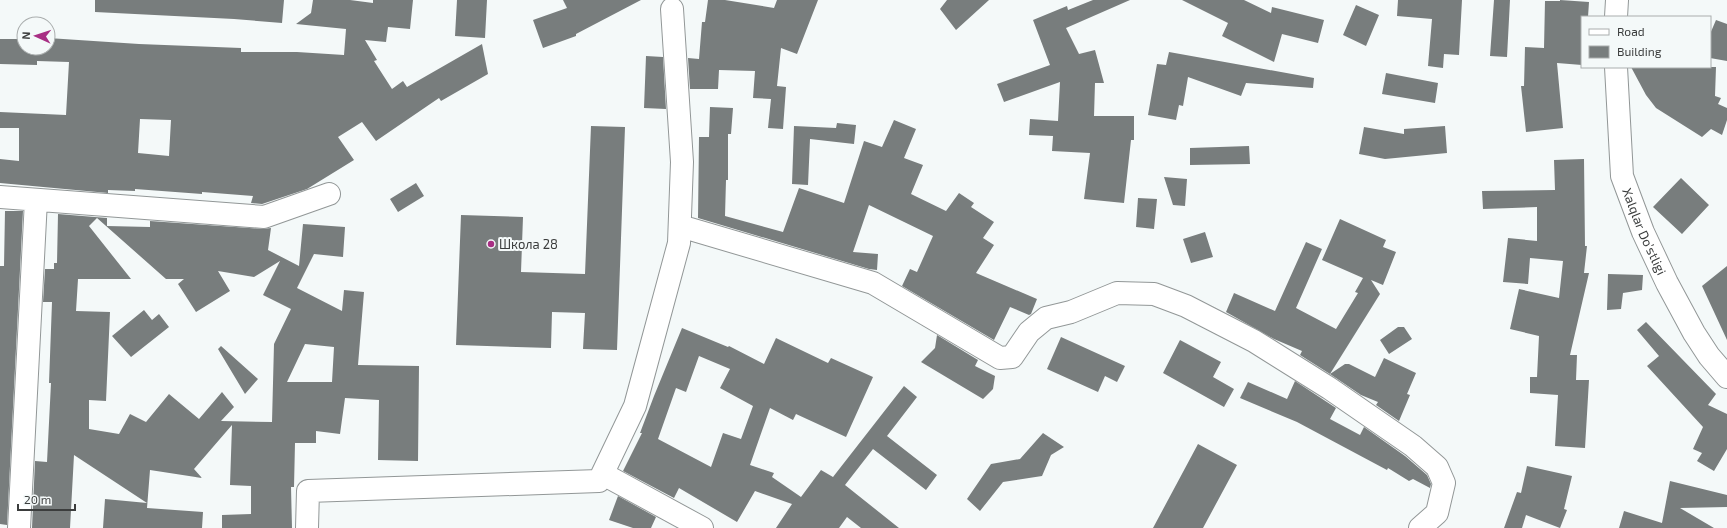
<svg xmlns="http://www.w3.org/2000/svg" width="1727" height="528" viewBox="0 0 1727 528" font-family="'Exo 2',sans-serif">
<style>
.building{fill:#787d7d;fill-rule:evenodd}
.lines{fill:none;stroke-linecap:round;stroke-linejoin:round}
.minor-casing{stroke:#929797;stroke-width:24}
.major-casing{stroke:#929797;stroke-width:24}
.minor{stroke:#fff;stroke-width:22}
.major{stroke:#fff;stroke-width:22}
.poi-dot{fill:#a82f84;stroke:#f4f9f9;stroke-width:1.5}
.labels{text-anchor:middle;stroke-width:4;stroke-linejoin:round;paint-order:stroke}
.street-label{font-size:13px;fill:#3b3d3d;stroke:#f4f9f9}
.poi-label{font-size:13px;fill:#3b3d3d;stroke:#f4f9f9;text-anchor:start}
</style>
<rect width="100%" height="100%" fill="#f4f9f9"/>
<path class="building" d="M 95,0 L 284,0 L 282,23 L 234,19 L 95,12 Z
M 313,0 L 350,0 L 373,3 L 373,0 L 413,0 L 410,29 L 388,27 L 386,42 L 365,40 L 377,60 L 374,61 L 392,89 L 403,81 L 407,87 L 482,44 L 488,74 L 441,101 L 439,98 L 376,141 L 362,122 L 338,137 L 354,160 L 307,189 L 262,204 L 251,203 L 253,196 L 202,192 L 202,194 L 135,189 L 135,191 L 108,190 L 108,193 L 0,183 L 0,159 L 19,161 L 19,128 L 0,128 L 0,112 L 66,115 L 69,62 L 37,61 L 37,65 L 0,64 L 0,39 L 24,39 L 24,48 L 48,48 L 48,38 L 139,44 L 241,48 L 241,52 L 297,52 L 344,55 L 346,29 L 296,24 L 311,13 ZM 140,119 L 171,120 L 169,156 L 138,153 Z
M 457,0 L 487,0 L 485,38 L 455,36 Z
M 563,0 L 641,0 L 576,34 L 576,36 L 543,48 L 533,20 L 567,8 Z
M 708,0 L 725,0 L 774,8 L 777,0 L 818,0 L 797,54 L 781,48 L 777,86 L 786,87 L 783,129 L 768,128 L 771,99 L 753,98 L 755,71 L 719,70 L 718,89 L 690,89 L 688,58 L 699,59 L 702,22 L 705,22 Z
M 947,0 L 989,0 L 956,30 L 940,9 Z
M 1093,0 L 1130,0 L 1066,28 L 1079,54 L 1095,50 L 1104,83 L 1095,83 L 1094,116 L 1134,116 L 1134,140 L 1131,140 L 1124,203 L 1084,199 L 1090,153 L 1052,151 L 1053,136 L 1029,135 L 1030,119 L 1058,121 L 1060,82 L 1004,102 L 997,84 L 1050,65 L 1033,20 L 1067,6 L 1068,10 Z
M 1182,0 L 1244,0 L 1271,13 L 1272,7 L 1324,20 L 1318,43 L 1282,34 L 1274,62 L 1222,36 L 1228,23 Z
M 1398,0 L 1462,0 L 1459,55 L 1444,54 L 1443,68 L 1428,66 L 1432,19 L 1397,16 Z
M 1494,0 L 1510,0 L 1507,57 L 1490,56 Z
M 1560,0 L 1589,2 L 1588,17 L 1582,17 L 1582,65 L 1557,63 L 1563,128 L 1526,132 L 1521,86 L 1524,86 L 1525,47 L 1544,48 L 1545,1 L 1560,1 Z
M 1356,5 L 1379,15 L 1366,46 L 1343,35 Z
M 1716,20 L 1727,24 L 1727,61 L 1710,58 L 1710,34 Z
M 1169,52 L 1314,78 L 1313,88 L 1246,83 L 1241,96 L 1188,77 L 1183,106 L 1179,105 L 1176,120 L 1148,115 L 1157,64 L 1166,65 Z
M 646,56 L 663,57 L 666,109 L 644,108 Z
M 1631,67 L 1716,67 L 1715,96 L 1721,98 L 1718,104 L 1727,108 L 1727,120 L 1722,135 L 1711,129 L 1702,137 L 1656,108 L 1646,95 Z
M 1386,73 L 1438,83 L 1435,103 L 1382,94 Z
M 710,107 L 733,108 L 731,134 L 728,134 L 728,180 L 726,180 L 725,216 L 783,232 L 799,188 L 844,203 L 864,141 L 882,147 L 894,120 L 916,129 L 904,158 L 923,165 L 911,194 L 946,211 L 959,193 L 974,203 L 971,207 L 994,222 L 983,238 L 994,245 L 976,273 L 1037,299 L 1031,314 L 1029,315 L 1010,307 L 994,340 L 902,286 L 910,269 L 917,272 L 933,236 L 869,205 L 853,252 L 878,254 L 877,270 L 869,269 L 698,218 L 699,137 L 709,137 Z
M 837,123 L 856,125 L 854,144 L 810,139 L 808,185 L 792,184 L 794,126 L 836,128 Z
M 591,126 L 625,127 L 617,350 L 583,349 L 585,313 L 552,312 L 551,348 L 456,345 L 461,215 L 523,217 L 521,272 L 585,274 Z
M 1445,126 L 1447,153 L 1385,159 L 1359,154 L 1364,127 L 1404,134 L 1404,129 Z
M 1249,146 L 1250,164 L 1190,165 L 1190,148 Z
M 1584,159 L 1585,246 L 1587,246 L 1584,273 L 1589,273 L 1570,355 L 1577,355 L 1576,380 L 1589,380 L 1585,448 L 1555,446 L 1558,395 L 1530,393 L 1530,377 L 1537,377 L 1539,336 L 1510,329 L 1519,289 L 1559,298 L 1563,261 L 1530,258 L 1528,284 L 1503,282 L 1508,238 L 1537,241 L 1537,207 L 1483,209 L 1482,191 L 1555,190 L 1554,160 Z
M 1164,177 L 1187,179 L 1185,206 L 1173,205 Z
M 1681,178 L 1709,205 L 1682,234 L 1653,207 Z
M 416,183 L 424,196 L 398,212 L 390,199 Z
M 1138,198 L 1157,199 L 1154,229 L 1136,227 Z
M 5,211 L 23,211 L 7,525 L 0,524 L 0,266 L 4,266 Z
M 58,214 L 107,218 L 107,226 L 150,227 L 150,221 L 263,229 L 271,228 L 268,250 L 299,266 L 303,224 L 345,227 L 343,257 L 314,254 L 297,288 L 342,311 L 344,290 L 364,292 L 358,365 L 419,366 L 418,461 L 378,460 L 379,400 L 345,398 L 340,434 L 316,431 L 316,443 L 295,443 L 294,487 L 291,487 L 292,528 L 222,528 L 222,515 L 251,514 L 251,486 L 230,485 L 232,425 L 194,469 L 202,478 L 150,470 L 147,508 L 203,512 L 202,528 L 103,528 L 105,499 L 147,503 L 74,455 L 70,528 L 32,528 L 35,461 L 47,462 L 51,383 L 49,383 L 52,302 L 43,302 L 45,269 L 54,269 L 54,263 L 57,263 ZM 97,218 L 166,279 L 184,279 L 178,284 L 196,312 L 230,291 L 218,271 L 254,277 L 280,261 L 263,295 L 291,309 L 274,344 L 272,422 L 221,421 L 234,407 L 222,392 L 199,419 L 169,394 L 146,422 L 130,414 L 119,434 L 89,429 L 89,400 L 106,401 L 110,312 L 76,311 L 78,279 L 131,279 L 89,226 ZM 305,344 L 334,347 L 332,382 L 287,382 Z
M 1340,219 L 1386,240 L 1383,247 L 1396,252 L 1383,285 L 1371,280 L 1380,294 L 1330,374 L 1300,355 L 1302,351 L 1274,339 L 1226,312 L 1234,293 L 1275,311 L 1306,242 L 1322,249 L 1296,308 L 1336,329 L 1358,293 L 1355,292 L 1363,278 L 1322,260 Z
M 1205,232 L 1213,257 L 1191,263 L 1183,239 Z
M 1727,266 L 1727,340 L 1702,286 Z
M 1608,274 L 1643,275 L 1642,290 L 1623,293 L 1621,309 L 1607,310 Z
M 144,310 L 152,320 L 159,314 L 169,327 L 131,357 L 112,336 Z
M 1646,322 L 1716,394 L 1708,405 L 1727,414 L 1727,449 L 1714,471 L 1697,461 L 1702,453 L 1693,449 L 1703,427 L 1647,366 L 1659,356 L 1637,330 Z
M 1398,327 L 1404,327 L 1412,339 L 1389,354 L 1380,340 Z
M 682,328 L 728,347 L 729,346 L 764,364 L 776,338 L 828,363 L 831,358 L 873,377 L 846,437 L 796,414 L 793,420 L 770,408 L 750,465 L 774,473 L 772,477 L 801,497 L 821,470 L 833,477 L 904,386 L 917,397 L 887,436 L 937,475 L 926,490 L 873,449 L 845,485 L 899,528 L 861,528 L 847,517 L 839,528 L 776,528 L 792,504 L 755,491 L 737,522 L 679,488 L 674,498 L 623,471 L 642,433 L 640,433 L 654,396 ZM 699,356 L 730,369 L 720,388 L 753,406 L 741,439 L 723,433 L 711,467 L 658,439 L 676,388 L 686,392 Z
M 937,335 L 978,360 L 975,366 L 995,376 L 993,389 L 983,399 L 921,362 L 935,348 Z
M 1061,337 L 1125,366 L 1117,382 L 1105,376 L 1098,392 L 1047,369 Z
M 1180,340 L 1221,362 L 1213,377 L 1234,389 L 1224,407 L 1163,373 Z
M 221,346 L 258,379 L 245,394 L 218,349 Z
M 1384,358 L 1416,373 L 1407,394 L 1410,395 L 1399,421 L 1376,405 L 1378,402 L 1361,395 L 1330,374 L 1345,364 L 1349,364 L 1375,377 Z
M 1295,381 L 1336,408 L 1330,419 L 1360,435 L 1364,427 L 1405,456 L 1427,475 L 1431,484 L 1430,488 L 1413,479 L 1409,481 L 1388,468 L 1387,470 L 1297,422 L 1240,398 L 1248,382 L 1287,399 Z
M 1043,433 L 1064,447 L 1051,455 L 1042,476 L 1003,482 L 980,511 L 967,499 L 991,464 L 1020,459 Z
M 1198,444 L 1237,465 L 1203,528 L 1153,528 Z
M 1527,466 L 1572,476 L 1564,509 L 1567,510 L 1560,528 L 1526,515 L 1522,528 L 1504,528 L 1517,492 L 1521,493 Z
M 1670,481 L 1727,495 L 1727,507 L 1680,508 L 1714,528 L 1619,528 L 1624,511 L 1662,523 Z
M 618,496 L 656,517 L 651,528 L 633,528 L 609,520 Z"/>
<g class="lines">
<g class="minor-casing">
<path id="minor" d="M 0,197 L 264,217 L 329,194
M 680,226 L 873,283 L 1000,358 L 1012,357 L 1029,332 L 1046,318 L 1071,312 L 1117,293 L 1154,294 L 1186,306 L 1254,341 L 1329,388 L 1413,446 L 1437,467 L 1444,483 L 1437,513 L 1420,528
M 603,474 L 702,528
M 19,528 L 36,200
M 307,528 L 308,491 L 599,481 L 635,406 L 679,243 L 682,162 L 672,9"/>
</g>
<g class="major-casing">
<g id="major">
<path d="M 1616,17 L 1617,0"/>
<path id="s1" d="M 1616,67 L 1622,176 L 1643,232 L 1667,283 L 1694,333 L 1709,356 L 1727,377"/>
</g>
</g>
<use href="#minor" class="minor"/>
<use href="#major" class="major"/>
</g>
<circle class="poi-dot" cx="491" cy="244" r="4"/>
<g class="labels">
<g class="street-label">
<text dy="5" stroke="none"><textPath href="#s1" startOffset="169">Xalqlar Do’stligi</textPath></text>
</g>
<g class="poi-label">
<text x="499" y="249">Школа 28</text>
</g>
</g>
<rect x="1581" y="16" width="130" height="52" fill="#f4f9f9" stroke="#aaaeae"/>
<rect x="1589" y="29" width="20" height="6" fill="#ffffff" stroke="#aaaeae"/>
<text x="1617" y="36" font-size="12" fill="#3b3d3d">Road</text>
<rect x="1589" y="46" width="20" height="12" fill="#787d7d" stroke="#aaaeae"/>
<text x="1617" y="56" font-size="12" fill="#3b3d3d">Building</text>
<g transform="translate(36 36) rotate(273)"><circle r="19" fill="#f4f9f9" stroke="#aaaeae"/>
<path d="M0-3L7 15L0 10L-7 15Z" fill="#a82f84"/>
<text y="-6" font-size="11" font-weight="bold" text-anchor="middle" fill="#3b3d3d">N</text>
</g>
<path d="M18 504v6h57v-6" fill="none" stroke="#3b3d3d" stroke-width="2"/>
<text x="24" y="504" font-size="12" fill="#3b3d3d" stroke="#f4f9f9" stroke-width="3" paint-order="stroke">20 m</text>
</svg>
